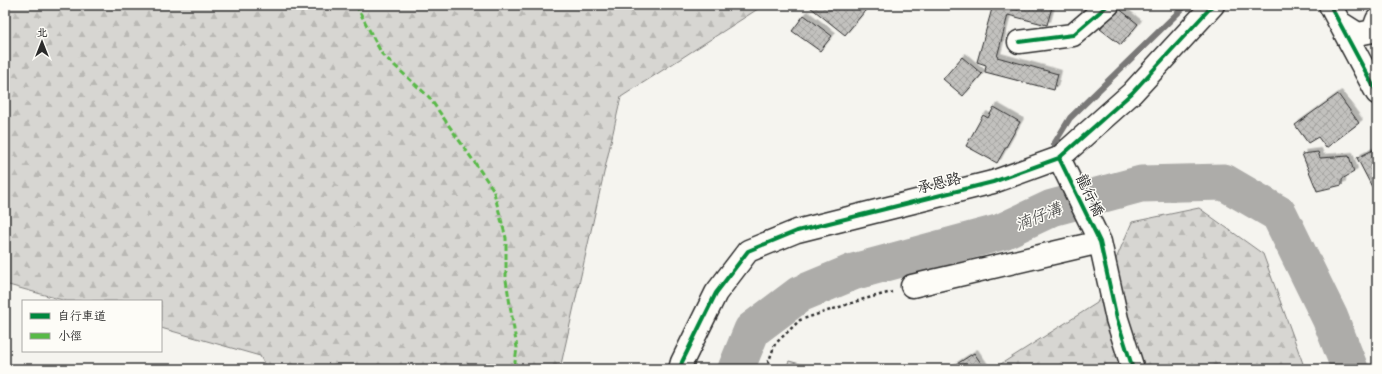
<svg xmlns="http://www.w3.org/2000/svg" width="1382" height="374" viewBox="0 0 1382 374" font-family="Sriracha,'LXGW WenKai TC',sans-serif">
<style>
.forest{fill:url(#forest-firs);stroke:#81807e}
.garden{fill:#d7d6d2;stroke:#81807e}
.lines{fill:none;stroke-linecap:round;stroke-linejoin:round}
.stream{stroke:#797877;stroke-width:6}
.river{stroke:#adaca9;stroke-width:37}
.building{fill:url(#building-cross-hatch);stroke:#2b2b2b;filter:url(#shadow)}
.street-casing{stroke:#2b2b2b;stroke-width:25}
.path{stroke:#2b2b2b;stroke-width:2.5;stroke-dasharray:3 3;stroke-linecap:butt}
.street{stroke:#fdfcf7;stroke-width:22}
.quiet{stroke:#58b947;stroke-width:3;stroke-dasharray:6 3;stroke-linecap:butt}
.cycleway-casing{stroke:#fdfcf7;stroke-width:6}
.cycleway{stroke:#00873e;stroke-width:4}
.labels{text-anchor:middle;stroke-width:3;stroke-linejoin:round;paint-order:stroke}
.street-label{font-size:15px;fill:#2b2b2b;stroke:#fdfcf7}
.water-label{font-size:16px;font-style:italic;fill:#585857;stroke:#fdfcf7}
</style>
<defs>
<pattern id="forest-firs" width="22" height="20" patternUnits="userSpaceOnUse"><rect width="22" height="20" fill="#d7d6d2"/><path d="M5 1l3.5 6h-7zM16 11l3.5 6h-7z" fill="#b9b8b4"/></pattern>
<pattern id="building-cross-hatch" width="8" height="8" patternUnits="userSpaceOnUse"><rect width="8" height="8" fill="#c2c1be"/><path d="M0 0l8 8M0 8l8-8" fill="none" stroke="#a7a6a3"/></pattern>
<filter id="shadow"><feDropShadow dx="3.5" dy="-3.5" stdDeviation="0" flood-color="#0004"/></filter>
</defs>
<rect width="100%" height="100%" fill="#f5f4ef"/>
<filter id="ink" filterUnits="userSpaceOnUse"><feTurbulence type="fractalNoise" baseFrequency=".025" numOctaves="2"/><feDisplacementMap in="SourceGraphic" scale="8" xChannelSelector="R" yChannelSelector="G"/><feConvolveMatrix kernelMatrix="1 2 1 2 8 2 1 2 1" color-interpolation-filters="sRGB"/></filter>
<g filter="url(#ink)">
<path class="forest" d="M 5,5 L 764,5 L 621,97 L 560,369 L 267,369 L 260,356 L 161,328 L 161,301 L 66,301 L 5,284 Z
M 1199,208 L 1263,254 L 1305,369 L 993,369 L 1097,303 L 1132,222 Z"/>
<path class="garden" d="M 789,361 L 819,369 L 785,369 Z"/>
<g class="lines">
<path class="stream" d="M 1054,144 L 1070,118 L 1186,5
M 1047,194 L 1052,208"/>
<path class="river" d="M 736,369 L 752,330 L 800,294 L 853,272 L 1001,232 L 1052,208 L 1141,184 L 1224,182 L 1279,214 L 1330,318 L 1350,369"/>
</g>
<path class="building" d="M 812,5 L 870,5 L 845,35 L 810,7 Z
M 993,5 L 999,5 L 1018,10 L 1019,5 L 1044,5 L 1052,7 L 1047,25 L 1008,15 L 997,57 L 1058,74 L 1054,90 L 985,72 L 986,65 L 977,62 Z
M 1117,7 L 1138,24 L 1121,45 L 1100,29 Z
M 804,15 L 832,36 L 820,51 L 792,31 Z
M 962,57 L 982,74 L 963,96 L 943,79 Z
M 1338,94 L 1359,123 L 1326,148 L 1318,137 L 1308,143 L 1295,125 Z
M 994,107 L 1020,122 L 997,163 L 966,146 L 983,115 L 988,118 Z
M 1377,148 L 1377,182 L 1371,185 L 1357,158 Z
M 1318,152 L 1320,158 L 1349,156 L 1354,172 L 1342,179 L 1342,185 L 1317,191 L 1302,154 Z
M 1377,182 L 1377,195 L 1371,185 Z
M 974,353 L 985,369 L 949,369 Z"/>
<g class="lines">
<g class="street-casing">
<path id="street" d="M 1330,5 L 1377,93
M 1339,22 L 1358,34 L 1373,31 L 1377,20
M 1019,42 L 1073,35 L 1108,5
M 1059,158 L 1100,242 L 1117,319 L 1133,369
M 912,286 L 1100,242
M 680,369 L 682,362 L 716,293 L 748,251 L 797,231 L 993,182 L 1059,158 L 1132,93 L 1213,5"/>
</g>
<path class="path" d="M 766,369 L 775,344 L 800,320 L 864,299 L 892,292"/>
<use href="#street" class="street"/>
<path class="quiet" d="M 356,5 L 382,54 L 429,97 L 493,189 L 506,238 L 506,280 L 517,348 L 514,369"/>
<g class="cycleway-casing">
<path id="cycleway" d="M 1330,5 L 1377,93
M 1019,42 L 1073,35 L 1108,5
M 1059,158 L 1100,242 L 1117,319 L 1133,369
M 680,369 L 682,362 L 716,293 L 748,251 L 797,231 L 993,182 L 1059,158 L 1132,93 L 1213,5"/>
</g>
<use href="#cycleway" class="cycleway"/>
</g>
</g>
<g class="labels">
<g class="street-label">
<text transform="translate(939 183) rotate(-14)" y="5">承恩路</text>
<text transform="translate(1090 195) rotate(64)" y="5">龍行橋</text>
</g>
<g class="water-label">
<text transform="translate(1038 216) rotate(-22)" y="6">湳仔溝</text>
</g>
</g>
<rect width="1382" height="374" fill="none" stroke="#fdfcf7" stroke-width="20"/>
<rect x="10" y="10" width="1362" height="354" fill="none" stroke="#2b2b2b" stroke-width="1.5" filter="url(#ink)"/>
<rect x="22" y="300" width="140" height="52" fill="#fdfcf7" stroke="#a9a8a5"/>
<rect x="30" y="313" width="20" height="6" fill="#00873e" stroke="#a9a8a5"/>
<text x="58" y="320" font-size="12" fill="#2b2b2b">自行車道</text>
<rect x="30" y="333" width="20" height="6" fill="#58b947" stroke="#a9a8a5"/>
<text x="58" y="340" font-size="12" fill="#2b2b2b">小徑</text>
<g transform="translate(42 42)" stroke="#fdfcf7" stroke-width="3" paint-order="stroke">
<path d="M0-3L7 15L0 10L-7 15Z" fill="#2b2b2b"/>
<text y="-6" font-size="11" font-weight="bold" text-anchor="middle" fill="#2b2b2b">北</text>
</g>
</svg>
